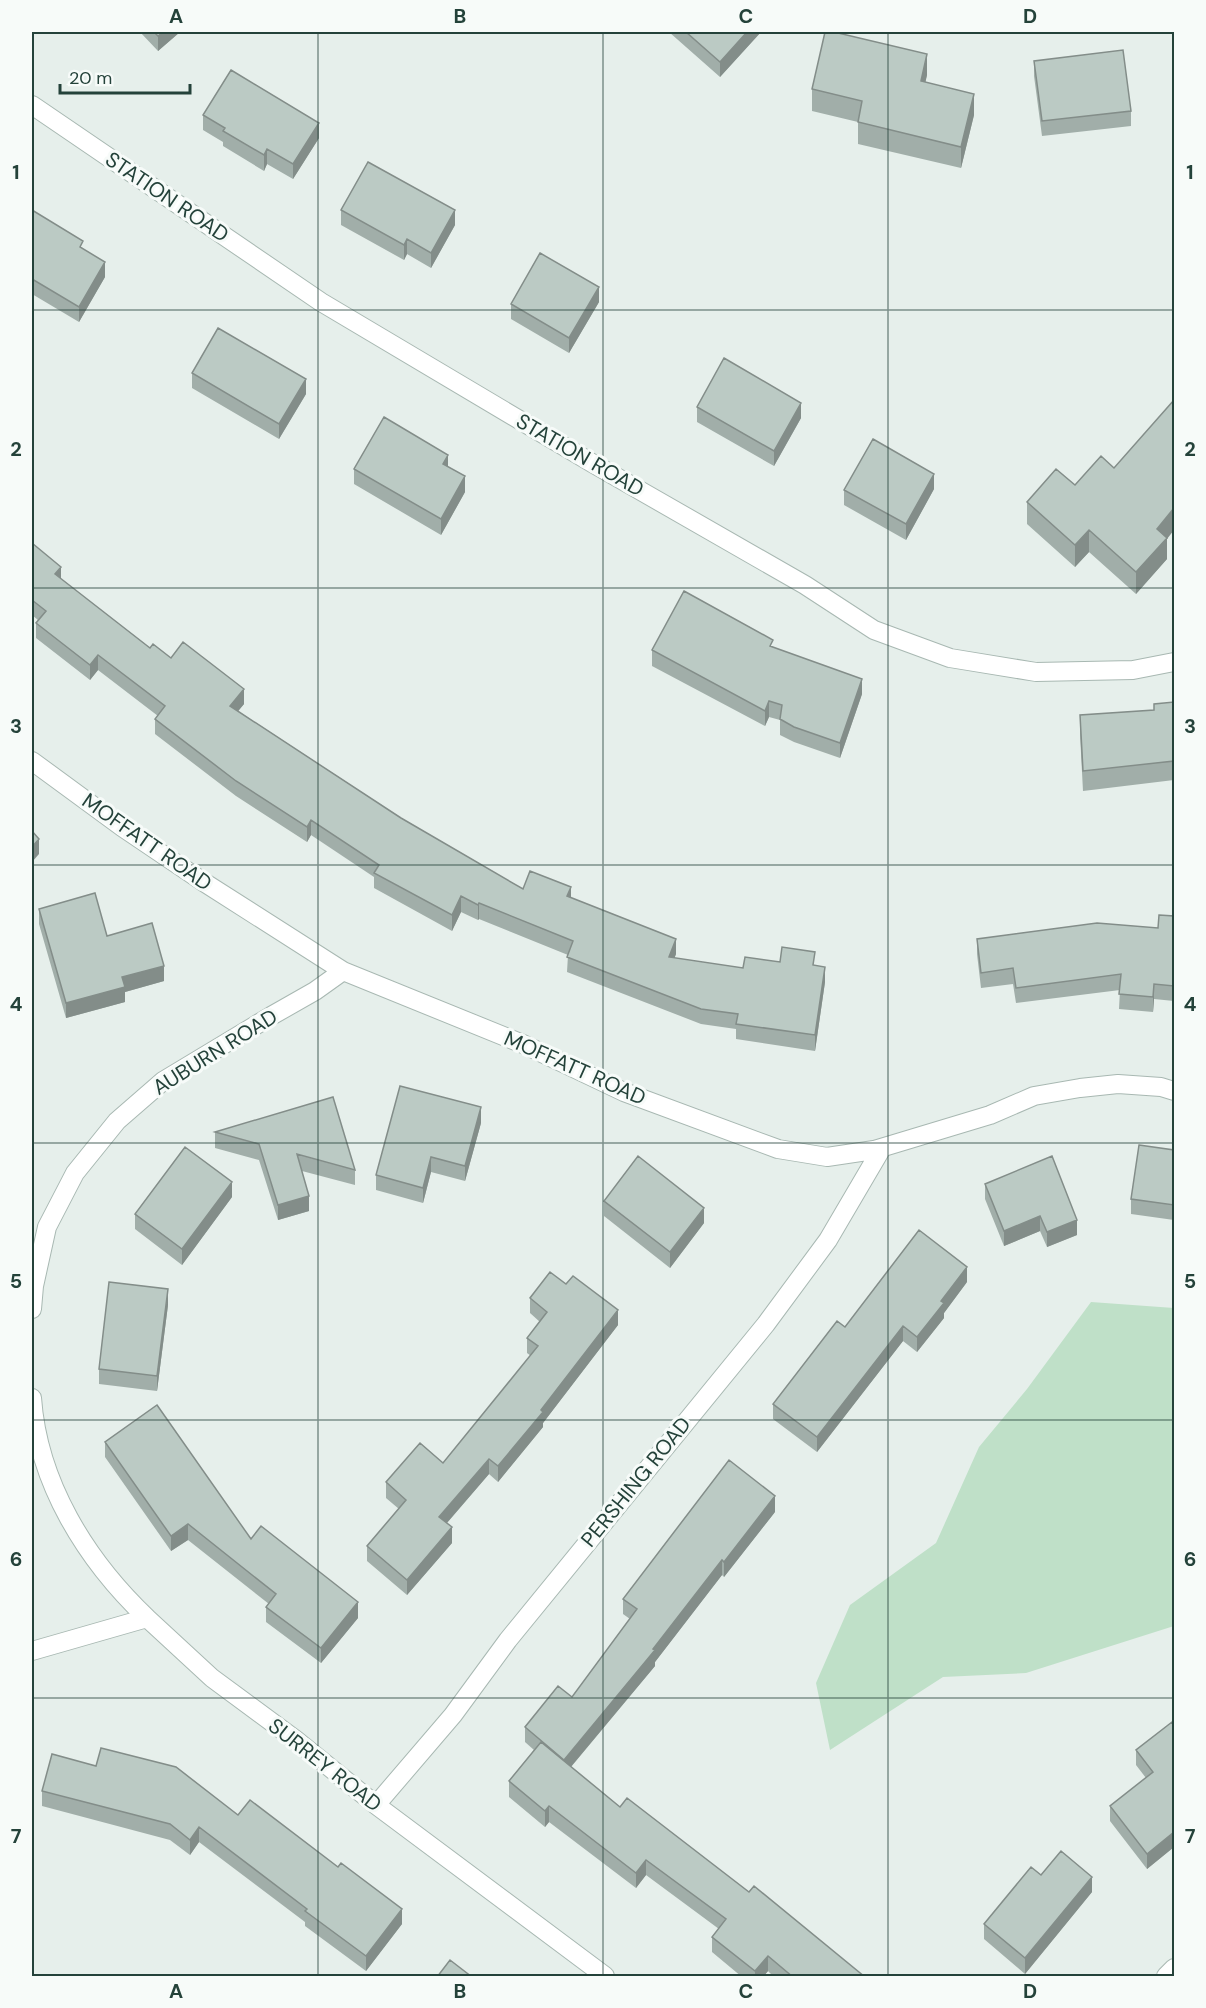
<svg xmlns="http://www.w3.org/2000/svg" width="1206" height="2008" viewBox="0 0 1206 2008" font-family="'DM Sans',sans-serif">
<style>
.green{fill:#bfe0c8}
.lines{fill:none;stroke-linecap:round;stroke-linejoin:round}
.street-casing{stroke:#a8b8b2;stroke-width:20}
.street{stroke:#fff;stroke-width:18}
.wall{fill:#a1aea9}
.shaded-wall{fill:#838d89}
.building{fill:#bbcac4;stroke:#838d89;stroke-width:1.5}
.grid{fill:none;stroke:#24423a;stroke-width:1.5;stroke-opacity:0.55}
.labels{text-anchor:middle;stroke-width:6;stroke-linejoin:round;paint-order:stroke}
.street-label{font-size:21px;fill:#24423a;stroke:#f7fbf9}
.neatline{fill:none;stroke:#24423a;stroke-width:2}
.grid-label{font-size:20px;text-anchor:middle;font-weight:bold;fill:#24423a}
</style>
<rect width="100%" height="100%" fill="#e6efeb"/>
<path class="green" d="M 1091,1302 L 1174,1308 L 1174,1626 L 1026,1673 L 943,1677 L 830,1750 L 816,1683 L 850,1605 L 936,1543 L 979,1447 L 1027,1389 Z"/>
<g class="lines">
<g class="street-casing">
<path id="street" d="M 32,105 L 321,302 L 592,463 L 805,585 L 874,630 L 950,658 L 1036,672 L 1133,670 L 1174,662
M 32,761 L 122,827 L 202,881 L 343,971 L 523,1044 L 624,1092 L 778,1149 L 827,1157 L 874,1150 L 990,1115 L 1034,1096 L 1080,1088 L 1118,1084 L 1161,1087 L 1174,1091
M 32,1309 L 34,1286 L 47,1227 L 75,1173 L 117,1121 L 163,1081 L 271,1016 L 315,991 L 343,971
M 32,1398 C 38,1483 86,1560 147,1618
M 32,1651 L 147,1618 L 212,1678 L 296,1740 L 376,1805 L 605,1976
M 376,1805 L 453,1715 L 508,1640 L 766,1324 L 828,1240 L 882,1148
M 1166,1976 L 1174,1968"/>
</g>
<use href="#street" class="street"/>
</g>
<path class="wall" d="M 140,32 L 180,32 L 158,51 Z
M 669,32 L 761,32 L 720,77 Z
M 1034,61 L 1131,111 L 1131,126 L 1042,136 L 1034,76 Z
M 927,75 L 925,82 L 974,115 L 961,168 L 858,144 L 858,122 L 812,111 L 812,89 Z
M 203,115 L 319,138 L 293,179 L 267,164 L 264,171 L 223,146 L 223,142 L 203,130 Z
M 32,210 L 83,249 L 105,277 L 79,322 L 32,294 Z
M 341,210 L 455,225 L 431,268 L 407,254 L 404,260 L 341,225 Z
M 599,302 L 569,353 L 511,319 L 511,304 Z
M 192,373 L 306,394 L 279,439 L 192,388 Z
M 697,407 L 801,418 L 774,466 L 697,422 Z
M 448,467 L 465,492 L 441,535 L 354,484 L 354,469 Z
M 1075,485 L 1167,539 L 1167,559 L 1136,594 L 1089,552 L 1075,567 L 1027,524 L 1027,502 Z
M 934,489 L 906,540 L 844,505 L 844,490 Z
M 32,543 L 61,579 L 150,648 L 171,658 L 244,704 L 238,711 L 401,818 L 523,889 L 571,898 L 676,954 L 674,958 L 743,968 L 780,962 L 815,965 L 825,982 L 815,1051 L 736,1039 L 736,1029 L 701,1024 L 567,972 L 568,955 L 479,919 L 478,920 L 461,912 L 452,931 L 374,888 L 374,877 L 311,835 L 307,842 L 236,796 L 155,734 L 155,719 L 158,716 L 98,670 L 90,680 L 36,638 L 36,623 L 38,620 L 32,615 Z
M 773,647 L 862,694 L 840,758 L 794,742 L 780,735 L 780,720 L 769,717 L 765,726 L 652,666 L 652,650 Z
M 1174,702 L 1174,780 L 1083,791 L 1080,734 L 1080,715 L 1154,710 Z
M 39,909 L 107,936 L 164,981 L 125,992 L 125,1002 L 66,1018 L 39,924 Z
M 1174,916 L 1174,1001 L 1154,999 L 1153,1012 L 1119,1009 L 1120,990 L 1016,1003 L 1013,984 L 981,988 L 977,954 L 977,939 L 1158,928 Z
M 481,1123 L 465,1181 L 431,1172 L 423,1203 L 376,1190 L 376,1175 Z
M 215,1132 L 355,1170 L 355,1185 L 302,1171 L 309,1211 L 278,1220 L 259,1160 L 215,1148 Z
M 1174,1150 L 1174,1220 L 1131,1214 L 1131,1199 Z
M 985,1184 L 1077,1235 L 1047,1247 L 1040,1231 L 1004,1246 L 985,1199 Z
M 232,1197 L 182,1265 L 135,1229 L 135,1214 Z
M 604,1201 L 704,1223 L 670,1268 L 604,1216 Z
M 967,1282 L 944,1313 L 944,1318 L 917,1352 L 903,1341 L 817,1452 L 773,1419 L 773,1404 Z
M 530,1298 L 618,1325 L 543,1423 L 543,1427 L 498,1482 L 489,1474 L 447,1523 L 452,1543 L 407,1595 L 367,1561 L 367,1546 L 399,1509 L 386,1498 L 386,1482 L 443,1463 L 531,1356 L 527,1353 L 527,1338 L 540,1322 L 530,1313 Z
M 168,1305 L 157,1391 L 99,1384 L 99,1369 Z
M 105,1442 L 251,1539 L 358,1618 L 321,1663 L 266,1622 L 266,1607 L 269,1604 L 188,1540 L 171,1551 L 105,1457 Z
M 775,1512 L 724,1577 L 722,1575 L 655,1662 L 655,1666 L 571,1767 L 620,1807 L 749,1892 L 865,1977 L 774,1977 L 768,1971 L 763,1977 L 742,1977 L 712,1952 L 712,1937 L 719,1929 L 646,1875 L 636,1888 L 549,1822 L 545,1827 L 509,1797 L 509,1781 L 534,1750 L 525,1742 L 525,1727 L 572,1697 L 630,1619 L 623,1614 L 623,1599 Z
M 1174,1725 L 1174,1847 L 1147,1869 L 1110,1821 L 1110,1806 L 1146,1778 L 1136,1765 L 1136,1750 Z
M 42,1791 L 238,1815 L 402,1924 L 366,1971 L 305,1926 L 305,1922 L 199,1842 L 190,1855 L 170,1840 L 42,1806 Z
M 1041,1875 L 1092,1892 L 1025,1974 L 984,1939 L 984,1924 Z"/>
<path class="shaded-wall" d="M 163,32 L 180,32 L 158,51 L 158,36 Z
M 747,32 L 761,32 L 720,77 L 720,62 Z
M 927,54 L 927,75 L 921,103 L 921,81 Z
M 974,94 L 974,115 L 961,168 L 961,147 Z
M 319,123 L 319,138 L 293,179 L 293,164 Z
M 267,149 L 267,164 L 264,171 L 264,155 Z
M 455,210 L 455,225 L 431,268 L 431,253 Z
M 407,239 L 407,254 L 404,260 L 404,245 Z
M 105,262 L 105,277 L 79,322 L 79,307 Z
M 599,287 L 599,302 L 569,353 L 569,338 Z
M 306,379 L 306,394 L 279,439 L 279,424 Z
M 801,403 L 801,418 L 774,466 L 774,451 Z
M 448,455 L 448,470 L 443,464 Z
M 934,474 L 934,489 L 906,540 L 906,524 Z
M 465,476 L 465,492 L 441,535 L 441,519 Z
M 1174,508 L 1174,530 L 1167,539 L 1167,559 L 1136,594 L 1136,572 L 1157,529 Z
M 1089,530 L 1089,552 L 1075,567 L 1075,545 Z
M 61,567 L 61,582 L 55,574 Z
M 98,655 L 98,670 L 90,680 L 90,665 Z
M 862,679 L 862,694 L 840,758 L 840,743 Z
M 244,689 L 244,704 L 230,721 L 230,706 Z
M 769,701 L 769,717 L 765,726 L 765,711 Z
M 311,820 L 311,835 L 307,842 L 307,827 Z
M 39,839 L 39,854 L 32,862 L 32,847 Z
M 571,887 L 571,902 L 567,896 Z
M 461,896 L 461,912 L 452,931 L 452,915 Z
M 479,903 L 479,919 L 478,920 L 478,905 Z
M 676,939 L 676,954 L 669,973 L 669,957 Z
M 164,966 L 164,981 L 125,992 L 125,1002 L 66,1018 L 66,1003 L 122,977 Z
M 825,967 L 825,982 L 815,1051 L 815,1035 Z
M 1154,984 L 1154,999 L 1153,1012 L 1153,997 Z
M 481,1107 L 481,1123 L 465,1181 L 465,1166 Z
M 431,1157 L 431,1172 L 423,1203 L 423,1188 Z
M 232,1182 L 232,1197 L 182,1265 L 182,1249 Z
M 309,1196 L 309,1211 L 278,1220 L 278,1205 Z
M 704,1208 L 704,1223 L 670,1268 L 670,1252 Z
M 1040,1216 L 1040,1231 L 1004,1246 L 1004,1231 Z
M 1077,1220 L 1077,1235 L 1047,1247 L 1047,1232 Z
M 967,1267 L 967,1282 L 944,1313 L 944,1318 L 917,1352 L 917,1337 L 941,1301 Z
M 168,1289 L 168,1305 L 157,1391 L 157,1376 Z
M 618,1310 L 618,1325 L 543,1423 L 543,1427 L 498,1482 L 498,1466 Z
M 903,1326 L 903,1341 L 817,1452 L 817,1437 Z
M 489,1459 L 489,1474 L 439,1532 L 439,1517 Z
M 775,1496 L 775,1512 L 724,1577 L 724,1562 Z
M 188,1524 L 188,1540 L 171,1551 L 171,1536 Z
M 452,1527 L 452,1543 L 407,1595 L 407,1580 Z
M 722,1560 L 722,1575 L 655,1662 L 655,1666 L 564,1775 L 564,1760 L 653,1649 Z
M 358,1602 L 358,1618 L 321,1663 L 321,1648 Z
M 549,1806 L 549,1822 L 545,1827 L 545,1811 Z
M 199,1827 L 199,1842 L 190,1855 L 190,1840 Z
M 1174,1832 L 1174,1847 L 1147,1869 L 1147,1854 Z
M 646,1860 L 646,1875 L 636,1888 L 636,1873 Z
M 1092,1877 L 1092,1892 L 1025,1974 L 1025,1958 Z
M 402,1909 L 402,1924 L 366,1971 L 366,1956 Z
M 768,1956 L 768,1971 L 763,1977 L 755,1977 L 755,1971 Z"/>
<path class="building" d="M 154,32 L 163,32 L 158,36 Z
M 686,32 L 747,32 L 720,62 Z
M 825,32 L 834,32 L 927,54 L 921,81 L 974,94 L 961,147 L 858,122 L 862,101 L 812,89 Z
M 1123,50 L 1131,111 L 1042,121 L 1034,61 Z
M 231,70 L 319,123 L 293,164 L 267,149 L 264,155 L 223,131 L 225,128 L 203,115 Z
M 368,162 L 455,210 L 431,253 L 407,239 L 404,245 L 341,210 Z
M 32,210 L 83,241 L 80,247 L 105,262 L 79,307 L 32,279 Z
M 540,253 L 599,287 L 569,338 L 511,304 Z
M 218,328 L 306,379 L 279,424 L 192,373 Z
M 724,358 L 801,403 L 774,451 L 697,407 Z
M 1174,400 L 1174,508 L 1157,529 L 1167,538 L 1136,572 L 1089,530 L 1075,545 L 1027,502 L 1056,469 L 1075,485 L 1101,456 L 1114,468 Z
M 384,417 L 448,455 L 443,464 L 465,476 L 441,519 L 354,469 Z
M 873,439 L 934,474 L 906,524 L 844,490 Z
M 32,543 L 61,567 L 55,574 L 150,648 L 153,644 L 171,658 L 183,642 L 244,689 L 230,706 L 401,818 L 523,889 L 530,871 L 571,887 L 567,896 L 676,939 L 669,957 L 743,968 L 745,957 L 780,962 L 782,947 L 815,952 L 813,965 L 825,967 L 815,1035 L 736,1024 L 738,1014 L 701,1009 L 567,957 L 573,941 L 479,903 L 478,905 L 461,896 L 452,915 L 374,873 L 379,865 L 311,820 L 307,827 L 236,781 L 155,719 L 165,706 L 98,655 L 90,665 L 36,623 L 46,611 L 32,600 Z
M 684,591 L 773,640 L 770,646 L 862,679 L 840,743 L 794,727 L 780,719 L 782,705 L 769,701 L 765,711 L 652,650 Z
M 1174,702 L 1174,761 L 1083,771 L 1080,715 L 1154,710 L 1154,704 Z
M 32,831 L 39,839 L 32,847 Z
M 95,893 L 107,936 L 152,923 L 164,966 L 122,977 L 125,987 L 66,1003 L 39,909 Z
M 1159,915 L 1174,916 L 1174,986 L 1154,984 L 1153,997 L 1119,994 L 1121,974 L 1016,988 L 1013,968 L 981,973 L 977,939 L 1097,923 L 1158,928 Z
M 400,1086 L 481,1107 L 465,1166 L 431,1157 L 423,1188 L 376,1175 Z
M 333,1097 L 355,1170 L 297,1154 L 309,1196 L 278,1205 L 259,1144 L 215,1132 Z
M 1139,1145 L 1174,1150 L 1174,1205 L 1131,1199 Z
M 185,1147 L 232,1182 L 182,1249 L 135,1214 Z
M 638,1156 L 704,1208 L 670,1252 L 604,1201 Z
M 1052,1156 L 1077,1220 L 1047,1232 L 1040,1216 L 1004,1231 L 985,1184 Z
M 919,1230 L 967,1267 L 941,1301 L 944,1303 L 917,1337 L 903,1326 L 817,1437 L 773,1404 L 837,1321 L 845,1327 Z
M 550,1272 L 566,1284 L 573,1276 L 618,1310 L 541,1410 L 543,1412 L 498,1466 L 489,1459 L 439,1517 L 452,1527 L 407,1580 L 367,1546 L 406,1500 L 386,1482 L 420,1443 L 443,1463 L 538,1346 L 527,1338 L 547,1312 L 530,1298 Z
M 109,1282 L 168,1289 L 157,1376 L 99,1369 Z
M 157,1405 L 251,1539 L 261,1526 L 358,1602 L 321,1648 L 266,1607 L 276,1594 L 188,1524 L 171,1536 L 105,1442 Z
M 729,1460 L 775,1496 L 724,1562 L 722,1560 L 653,1649 L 655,1650 L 564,1760 L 525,1727 L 558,1686 L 572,1697 L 637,1609 L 623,1599 Z
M 1172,1722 L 1174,1725 L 1174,1832 L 1147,1854 L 1110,1806 L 1153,1772 L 1136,1750 Z
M 541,1742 L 620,1807 L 627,1798 L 749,1892 L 754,1886 L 865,1977 L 793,1977 L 768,1956 L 755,1971 L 712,1937 L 726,1919 L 646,1860 L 636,1873 L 549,1806 L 545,1811 L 509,1781 Z
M 101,1748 L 176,1767 L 238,1815 L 250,1800 L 338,1867 L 341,1863 L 402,1909 L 366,1956 L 305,1911 L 307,1909 L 199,1827 L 190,1840 L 170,1824 L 42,1791 L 52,1754 L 96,1766 Z
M 1061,1851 L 1092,1877 L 1025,1958 L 984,1924 L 1031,1867 L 1041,1875 Z
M 450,1960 L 472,1977 L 437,1977 Z"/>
<path class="grid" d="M 318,32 L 318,1976M 603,32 L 603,1976M 888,32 L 888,1976M 32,310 L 1174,310M 32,588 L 1174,588M 32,865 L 1174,865M 32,1143 L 1174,1143M 32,1420 L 1174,1420M 32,1698 L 1174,1698"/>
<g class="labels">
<g class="street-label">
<text transform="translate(167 197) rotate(34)" y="7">STATION ROAD</text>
<text transform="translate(580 455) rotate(30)" y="7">STATION ROAD</text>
<text transform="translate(147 842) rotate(35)" y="7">MOFFATT ROAD</text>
<text transform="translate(215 1052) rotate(-32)" y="7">AUBURN ROAD</text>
<text transform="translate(575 1068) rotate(24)" y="7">MOFFATT ROAD</text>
<text transform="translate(636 1482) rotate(-51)" y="7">PERSHING ROAD</text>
<text transform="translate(325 1765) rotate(38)" y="7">SURREY ROAD</text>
</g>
</g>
<rect width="1206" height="2008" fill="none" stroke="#f7fbf9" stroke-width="66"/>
<path d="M60 84v9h130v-9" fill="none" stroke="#24423a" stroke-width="3"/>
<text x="69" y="84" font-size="18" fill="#24423a" stroke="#f7fbf9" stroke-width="4.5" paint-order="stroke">20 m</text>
<rect x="33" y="33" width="1140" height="1942" class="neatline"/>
<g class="grid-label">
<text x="176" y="23">A</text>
<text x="460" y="23">B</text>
<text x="746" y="23">C</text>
<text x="1030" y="23">D</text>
<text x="16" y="179">1</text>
<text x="1190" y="179">1</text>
<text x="16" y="456">2</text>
<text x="1190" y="456">2</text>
<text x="16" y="733">3</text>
<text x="1190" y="733">3</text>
<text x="16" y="1011">4</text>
<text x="1190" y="1011">4</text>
<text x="16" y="1288">5</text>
<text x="1190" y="1288">5</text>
<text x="16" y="1566">6</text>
<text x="1190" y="1566">6</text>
<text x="16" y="1843">7</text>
<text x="1190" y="1843">7</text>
<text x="176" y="1998">A</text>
<text x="460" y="1998">B</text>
<text x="746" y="1998">C</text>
<text x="1030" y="1998">D</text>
</g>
</svg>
